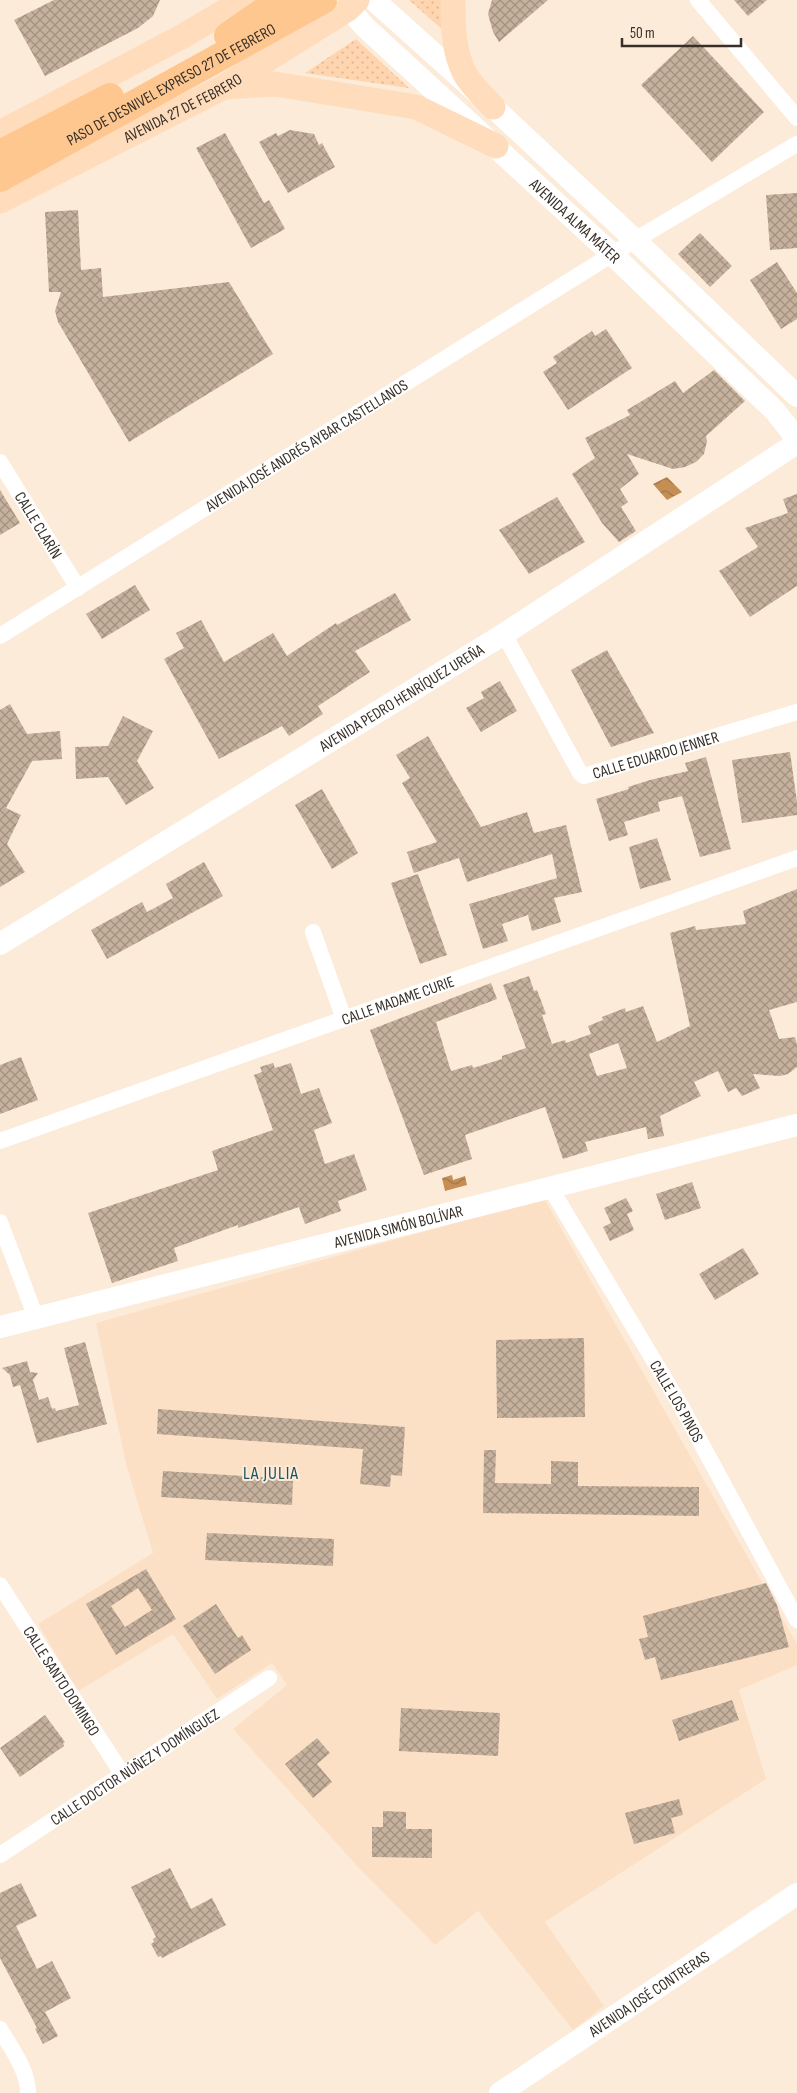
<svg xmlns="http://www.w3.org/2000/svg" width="797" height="2093" viewBox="0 0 797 2093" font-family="'Sofia Sans Condensed',sans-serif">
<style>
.built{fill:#fce0c5}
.grass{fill:url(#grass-dots)}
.water{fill:url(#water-waves)}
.building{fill:url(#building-cross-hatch);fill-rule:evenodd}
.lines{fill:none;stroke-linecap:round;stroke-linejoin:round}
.minor{stroke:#fff;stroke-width:16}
.secondary{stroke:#fff;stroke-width:22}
.primary{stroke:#ffddbc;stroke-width:25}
.motorway{stroke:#ffc790;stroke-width:28}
.labels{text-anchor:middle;stroke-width:4;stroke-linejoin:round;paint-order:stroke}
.street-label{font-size:16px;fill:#383028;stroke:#fdebda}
.neighbourhood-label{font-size:18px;letter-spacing:1px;fill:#1a525e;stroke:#fdebda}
</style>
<defs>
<pattern id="grass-dots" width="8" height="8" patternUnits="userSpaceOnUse" patternTransform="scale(1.25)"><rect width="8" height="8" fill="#fed5ae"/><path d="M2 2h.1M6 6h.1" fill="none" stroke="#dab796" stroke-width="1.8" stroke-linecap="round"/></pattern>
<pattern id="water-waves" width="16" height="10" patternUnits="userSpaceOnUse" patternTransform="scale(1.25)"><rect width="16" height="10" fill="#c58e55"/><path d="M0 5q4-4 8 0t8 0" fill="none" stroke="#a17446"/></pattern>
<pattern id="building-cross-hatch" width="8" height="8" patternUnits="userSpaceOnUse" patternTransform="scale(1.25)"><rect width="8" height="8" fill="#c6b19d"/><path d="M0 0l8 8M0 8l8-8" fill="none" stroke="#a29080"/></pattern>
</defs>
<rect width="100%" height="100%" fill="#fdebda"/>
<path class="built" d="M 544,1198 L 797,1644 L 797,1665 L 739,1690 L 766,1779 L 545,1922 L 604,2006 L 573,2030 L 478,1911 L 435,1945 L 359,1868 L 233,1729 L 287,1685 L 272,1663 L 217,1699 L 173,1634 L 78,1691 L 38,1624 L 153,1553 L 126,1464 L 96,1323 Z"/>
<path class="grass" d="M 409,0 L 444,0 L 444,31 Z
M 356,39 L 409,88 L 305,73 Z"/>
<path class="water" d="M 667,477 L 682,492 L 667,500 L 653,484 Z
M 452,1175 L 453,1180 L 465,1176 L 467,1185 L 445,1191 L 442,1178 Z"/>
<path class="building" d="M 54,0 L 160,0 L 153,16 L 138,28 L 45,76 L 14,20 Z
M 492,0 L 548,0 L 499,42 L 493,32 L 488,14 Z
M 734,0 L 767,0 L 748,16 Z
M 693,36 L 764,112 L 712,162 L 641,85 Z
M 290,130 L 314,134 L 319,145 L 322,143 L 335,167 L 288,193 L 259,142 L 276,133 L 278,136 Z
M 225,133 L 264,203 L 269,200 L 285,229 L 251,248 L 196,148 Z
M 797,193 L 797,248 L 770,250 L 766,195 Z
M 78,210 L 81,270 L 101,268 L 103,297 L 229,282 L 273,354 L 129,442 L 58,322 L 55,311 L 61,292 L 49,292 L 45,212 Z
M 700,233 L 732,266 L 710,287 L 678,254 Z
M 777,262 L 797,293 L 797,319 L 781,329 L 750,280 Z
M 606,329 L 632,368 L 568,410 L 543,372 L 557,363 L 553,357 L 592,331 L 595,336 Z
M 714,370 L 745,401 L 706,436 L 707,441 L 704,454 L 696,462 L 685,467 L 673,469 L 627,454 L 639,474 L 620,489 L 628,502 L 621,507 L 636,531 L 619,542 L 602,523 L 572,474 L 595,458 L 585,438 L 630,415 L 627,410 L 675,381 L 683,393 Z
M 0,490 L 20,523 L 0,535 Z
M 797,494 L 797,586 L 750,617 L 719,571 L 758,547 L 745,528 L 788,513 L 783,499 Z
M 557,497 L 585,542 L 529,574 L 499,530 Z
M 135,585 L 150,610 L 102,639 L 86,614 Z
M 395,593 L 411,620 L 355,651 L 370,672 L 318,706 L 323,714 L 289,736 L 282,726 L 219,759 L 164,659 L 184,648 L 176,633 L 201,620 L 224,662 L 273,633 L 287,656 L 336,623 L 337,625 Z
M 607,650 L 654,733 L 611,747 L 571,670 Z
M 500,681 L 517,711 L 481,732 L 466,708 L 484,698 L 481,692 Z
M 10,704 L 27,734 L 60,731 L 62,759 L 32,761 L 6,808 L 21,815 L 7,844 L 25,872 L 0,887 L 0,710 Z
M 123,716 L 153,731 L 137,761 L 154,788 L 126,805 L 108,777 L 76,779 L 75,747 L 108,746 Z
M 428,736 L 481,827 L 527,812 L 534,833 L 566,825 L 582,892 L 554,898 L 561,922 L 532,931 L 528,915 L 502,924 L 508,941 L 483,949 L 469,904 L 557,878 L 552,854 L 467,882 L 459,858 L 414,873 L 407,852 L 437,842 L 402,783 L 410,778 L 396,755 Z
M 790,752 L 797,802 L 797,815 L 742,823 L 732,760 Z
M 706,757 L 731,849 L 700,857 L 682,796 L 658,802 L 660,811 L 624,822 L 628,835 L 609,841 L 596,799 L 629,789 L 628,787 L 650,780 L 688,771 L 685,763 Z
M 322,789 L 358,853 L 332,869 L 295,805 Z
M 657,838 L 671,880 L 640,889 L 629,847 Z
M 204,862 L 223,896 L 107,959 L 91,930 L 142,902 L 147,912 L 173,898 L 166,884 Z
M 418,874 L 447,955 L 420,964 L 391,883 Z
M 797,889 L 797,1002 L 769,1010 L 779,1039 L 795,1037 L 797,1045 L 797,1067 L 788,1074 L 780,1076 L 753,1074 L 760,1088 L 742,1096 L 736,1088 L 728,1092 L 718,1071 L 694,1082 L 701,1096 L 660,1116 L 664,1136 L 648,1139 L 646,1127 L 585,1142 L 588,1151 L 563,1159 L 545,1107 L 465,1135 L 472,1159 L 424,1175 L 370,1030 L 491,983 L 497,999 L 436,1022 L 451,1071 L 472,1065 L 473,1068 L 502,1059 L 502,1056 L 526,1048 L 503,985 L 529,976 L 534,991 L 537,990 L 546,1014 L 542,1015 L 552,1044 L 565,1040 L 566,1043 L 591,1034 L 588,1026 L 603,1020 L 602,1017 L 625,1008 L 626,1012 L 643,1006 L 657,1042 L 690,1026 L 670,933 L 695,926 L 696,930 L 746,924 L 743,911 ZM 618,1043 L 627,1068 L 597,1076 L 589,1054 Z
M 21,1057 L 38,1100 L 0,1114 L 0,1065 Z
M 273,1063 L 275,1068 L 291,1063 L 301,1094 L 319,1088 L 332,1123 L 314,1130 L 325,1164 L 354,1154 L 367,1190 L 338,1201 L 341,1211 L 305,1224 L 299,1207 L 238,1228 L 238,1225 L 174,1248 L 178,1261 L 112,1283 L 88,1213 L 218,1170 L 212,1151 L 273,1130 L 254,1075 L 262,1072 L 260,1067 Z
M 692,1182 L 701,1208 L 665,1220 L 656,1194 Z
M 626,1198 L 633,1211 L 627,1214 L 634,1230 L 610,1241 L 603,1227 L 611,1223 L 604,1208 Z
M 743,1248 L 759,1274 L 715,1300 L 699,1274 Z
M 584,1338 L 585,1417 L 497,1418 L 496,1340 Z
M 85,1342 L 107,1424 L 37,1443 L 20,1385 L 13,1387 L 10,1375 L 2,1368 L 27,1361 L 30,1372 L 38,1373 L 33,1380 L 39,1400 L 48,1397 L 52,1409 L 55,1408 L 56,1411 L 79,1405 L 64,1348 Z
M 158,1409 L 405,1427 L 402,1476 L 391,1475 L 390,1487 L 360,1484 L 363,1449 L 157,1434 Z
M 484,1450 L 496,1450 L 495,1483 L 551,1484 L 551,1461 L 578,1462 L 578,1486 L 699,1487 L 699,1516 L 483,1513 Z
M 163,1471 L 293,1479 L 292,1505 L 161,1497 Z
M 207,1533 L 334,1539 L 333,1566 L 205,1560 Z
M 146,1569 L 176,1619 L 116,1655 L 86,1604 ZM 138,1588 L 152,1610 L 125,1627 L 111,1606 Z
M 766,1583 L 777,1605 L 789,1647 L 661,1680 L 655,1657 L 645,1660 L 639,1639 L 648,1637 L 643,1616 Z
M 216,1604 L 238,1638 L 242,1635 L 251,1650 L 215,1674 L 183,1626 Z
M 732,1700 L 739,1720 L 679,1741 L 672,1720 Z
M 401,1708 L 500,1713 L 498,1756 L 399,1751 Z
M 45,1715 L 65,1742 L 63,1743 L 64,1746 L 20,1777 L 0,1748 Z
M 317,1738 L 330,1753 L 317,1764 L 332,1782 L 313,1798 L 285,1764 Z
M 679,1799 L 683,1815 L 671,1818 L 675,1833 L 634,1844 L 625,1813 Z
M 383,1811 L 406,1812 L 406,1829 L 432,1829 L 432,1858 L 372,1857 L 372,1827 L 383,1827 Z
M 170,1868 L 191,1909 L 212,1898 L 226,1925 L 162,1958 L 161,1956 L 158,1957 L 151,1944 L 154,1942 L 153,1939 L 156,1937 L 131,1887 Z
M 21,1883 L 37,1916 L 16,1926 L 37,1969 L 52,1961 L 71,1998 L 45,2012 L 58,2036 L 43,2044 L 35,2029 L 37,2028 L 0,1958 L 0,1893 Z"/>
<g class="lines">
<g class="minor">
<path d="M 698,0 L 797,118"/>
<path id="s1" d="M 0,462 L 78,588"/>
<path id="s2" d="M 504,634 L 580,773 L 584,776 L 797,712"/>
<path id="s3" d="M 0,636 L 635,240 L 797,144"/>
<path d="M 313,932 L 344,1019"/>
<path id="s4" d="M 0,1141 L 797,858"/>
<path id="s5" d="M 550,1187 L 681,1406 L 797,1620"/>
<path d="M 0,1222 L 36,1318"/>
<path id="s6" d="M 0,1585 L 123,1775"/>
<path id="s7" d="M 0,1855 L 269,1678"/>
<path d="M 0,2029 C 11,2048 28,2070 28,2093"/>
</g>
<g class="secondary">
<path id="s8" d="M 341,0 L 365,27 L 613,255 L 775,411 L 797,439"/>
<path d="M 374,0 L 493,107 L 635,240 L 797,396"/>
<path id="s9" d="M 0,944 L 504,634 L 797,443"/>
<path id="s10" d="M 0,1327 L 797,1125"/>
<path id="s11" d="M 500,2093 L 797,1894"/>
</g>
<g class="primary">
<path d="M 453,0 C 453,25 453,51 465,74 C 472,86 484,97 493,107"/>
<path d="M 224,87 L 275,84 L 416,107 L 496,146"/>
<path d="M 0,133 L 183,36 L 244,0"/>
<path id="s12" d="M 0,201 L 222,88 L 348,9 L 357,0"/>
</g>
<g class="motorway">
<path d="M 228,36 L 280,0"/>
<path d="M 0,154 L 110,97"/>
<path id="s13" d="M 0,178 L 323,0"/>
</g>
</g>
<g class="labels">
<g class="street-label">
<text dy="6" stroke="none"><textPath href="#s13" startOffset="195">PASO DE DESNIVEL EXPRESO 27 DE FEBRERO</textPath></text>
<text dy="6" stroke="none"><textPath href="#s12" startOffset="205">AVENIDA 27 DE FEBRERO</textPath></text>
<text dy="6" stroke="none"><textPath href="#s8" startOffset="322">AVENIDA ALMA MÁTER</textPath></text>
<text dy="6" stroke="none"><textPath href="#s3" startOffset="361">AVENIDA JOSÉ ANDRÉS AYBAR CASTELLANOS</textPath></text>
<text dy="6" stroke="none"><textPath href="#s1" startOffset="74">CALLE CLARÍN</textPath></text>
<text dy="6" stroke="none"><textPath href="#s9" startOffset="471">AVENIDA PEDRO HENRÍQUEZ UREÑA</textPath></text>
<text dy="6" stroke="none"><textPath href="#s2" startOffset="238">CALLE EDUARDO JENNER</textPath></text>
<text dy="6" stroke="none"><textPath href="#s4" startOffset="422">CALLE MADAME CURIE</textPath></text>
<text dy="6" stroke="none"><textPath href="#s10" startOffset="411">AVENIDA SIMÓN BOLÍVAR</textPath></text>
<text dy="6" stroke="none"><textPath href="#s5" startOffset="249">CALLE LOS PINOS</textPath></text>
<text dy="6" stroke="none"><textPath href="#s6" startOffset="114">CALLE SANTO DOMINGO</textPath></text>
<text dy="6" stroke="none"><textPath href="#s7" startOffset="161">CALLE DOCTOR NÚÑEZ Y DOMÍNGUEZ</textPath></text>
<text dy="6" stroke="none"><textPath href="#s11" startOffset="179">AVENIDA JOSÉ CONTRERAS</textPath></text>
</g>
<g class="neighbourhood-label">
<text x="271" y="1479">LA JULIA</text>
</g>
</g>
<path d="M622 38v8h119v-8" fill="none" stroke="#383028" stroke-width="2.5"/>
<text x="630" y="38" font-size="15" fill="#383028" stroke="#fdebda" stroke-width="4" paint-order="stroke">50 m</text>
</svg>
